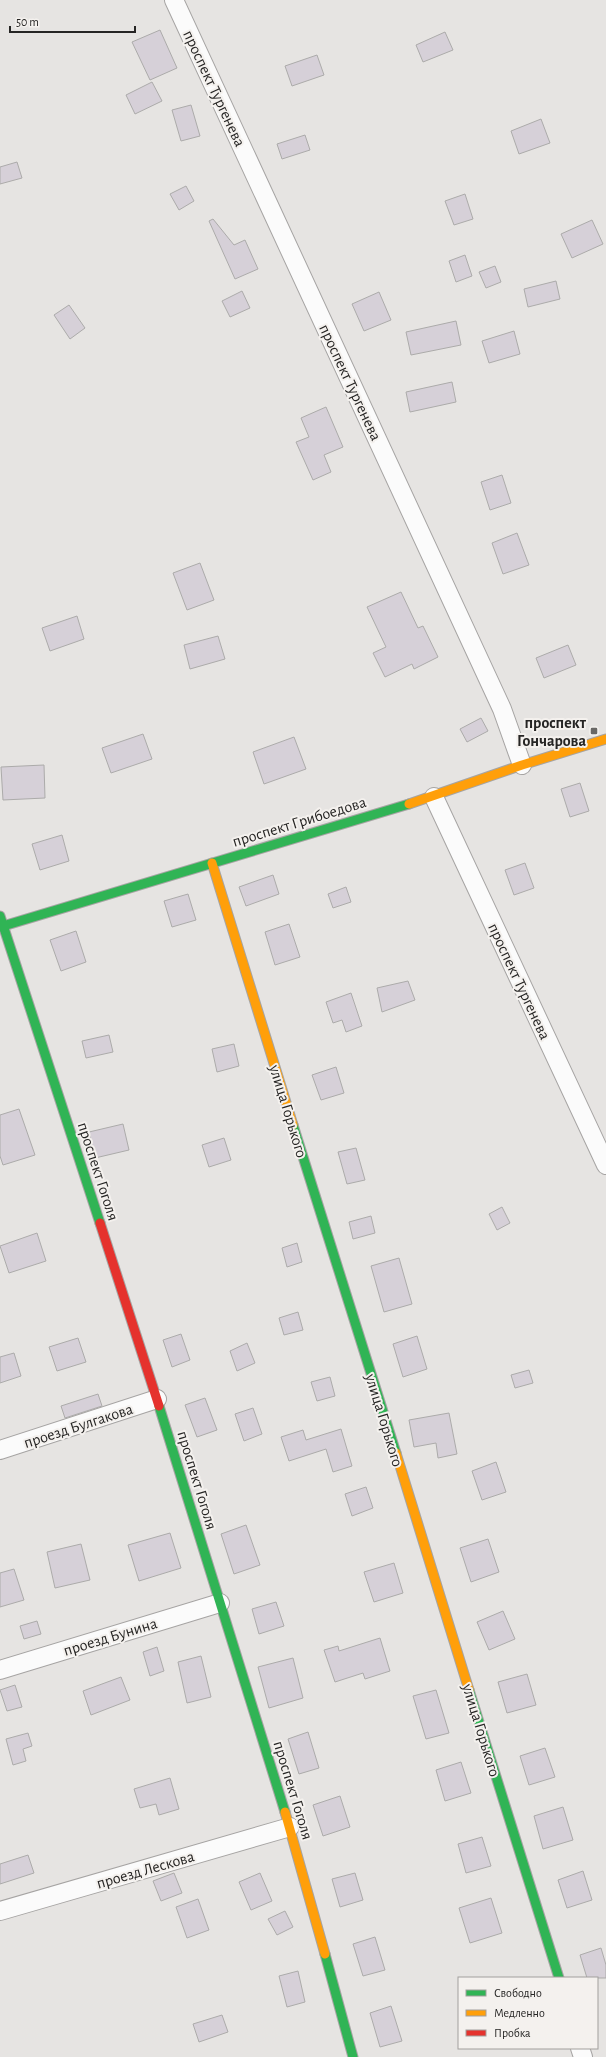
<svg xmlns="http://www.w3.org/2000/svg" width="606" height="2057" viewBox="0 0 606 2057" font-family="'Alegreya Sans',sans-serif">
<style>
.building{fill:#d6d0d8;stroke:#acabaa}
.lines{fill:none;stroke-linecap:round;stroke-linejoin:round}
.street-casing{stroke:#a6a4a3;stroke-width:20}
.fast-casing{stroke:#a6a4a3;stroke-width:11}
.slow-casing{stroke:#a6a4a3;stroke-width:11}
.jam-casing{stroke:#a6a4a3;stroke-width:11}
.street{stroke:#fbfbfb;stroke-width:18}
.fast{stroke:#30b455;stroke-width:9}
.slow{stroke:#ff9f0a;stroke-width:9}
.jam{stroke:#e5322d;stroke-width:9}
.poi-dot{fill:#696866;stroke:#f4f1ee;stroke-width:1.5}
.labels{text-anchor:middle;stroke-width:4;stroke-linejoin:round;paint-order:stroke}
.street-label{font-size:16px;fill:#262524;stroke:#f4f1ee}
.poi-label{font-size:16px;font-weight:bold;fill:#262524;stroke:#f4f1ee;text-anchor:end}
</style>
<rect width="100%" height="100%" fill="#e6e4e2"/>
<path class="building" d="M 160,30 L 177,68 L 150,80 L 132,42 Z
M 445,32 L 453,50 L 423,62 L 416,45 Z
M 317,55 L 324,75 L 292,86 L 285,66 Z
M 152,82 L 162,101 L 135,114 L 126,95 Z
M 191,105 L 200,136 L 181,141 L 172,110 Z
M 541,119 L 550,143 L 519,154 L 511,131 Z
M 305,135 L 310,150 L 282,159 L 277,144 Z
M 17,162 L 22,178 L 0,184 L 0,167 Z
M 186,186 L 194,201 L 179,210 L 170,194 Z
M 465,194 L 473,219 L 454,225 L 445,201 Z
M 213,219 L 234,245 L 245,240 L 258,269 L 235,279 L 209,221 Z
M 592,220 L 603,244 L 572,258 L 561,234 Z
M 465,255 L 472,276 L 456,282 L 449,261 Z
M 495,266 L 501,282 L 486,288 L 479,272 Z
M 556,281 L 560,299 L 528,307 L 524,289 Z
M 242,291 L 250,308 L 230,317 L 222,301 Z
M 379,292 L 391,320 L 364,331 L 352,304 Z
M 69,305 L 85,328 L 70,339 L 54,315 Z
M 456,321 L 461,345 L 411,355 L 406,332 Z
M 514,331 L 520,354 L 489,363 L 482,341 Z
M 452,382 L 456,402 L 410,412 L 406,392 Z
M 326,407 L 343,447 L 324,455 L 331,472 L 313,480 L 296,442 L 309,437 L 301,418 Z
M 502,475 L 511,503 L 490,510 L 481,482 Z
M 517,533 L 529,565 L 503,574 L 492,543 Z
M 200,563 L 214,600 L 187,610 L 173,573 Z
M 401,592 L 418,628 L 423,626 L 438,657 L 414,669 L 412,664 L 385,677 L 373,653 L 386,647 L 367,607 Z
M 77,616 L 84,639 L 50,651 L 42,628 Z
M 218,636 L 225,659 L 190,669 L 184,645 Z
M 568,645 L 576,665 L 544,678 L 536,658 Z
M 481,718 L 488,731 L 467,742 L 460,729 Z
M 143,734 L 152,759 L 111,773 L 102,748 Z
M 294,737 L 306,769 L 264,784 L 253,752 Z
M 44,765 L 45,798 L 3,800 L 1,767 Z
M 580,783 L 589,811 L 570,817 L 561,789 Z
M 62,835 L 69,861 L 40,870 L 32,844 Z
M 525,863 L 534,888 L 514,895 L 505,870 Z
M 273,875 L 279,894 L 246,906 L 239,887 Z
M 346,887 L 351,902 L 333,908 L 328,894 Z
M 188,894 L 196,920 L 172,927 L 164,901 Z
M 289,924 L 300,957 L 275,965 L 265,932 Z
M 76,931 L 86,962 L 61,971 L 50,940 Z
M 408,981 L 415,1000 L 382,1012 L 377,988 Z
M 351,993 L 362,1026 L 346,1032 L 342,1020 L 333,1023 L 326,1002 Z
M 109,1035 L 113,1052 L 86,1058 L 82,1041 Z
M 234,1044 L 239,1066 L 217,1072 L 212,1049 Z
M 336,1067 L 344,1093 L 321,1100 L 312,1075 Z
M 19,1109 L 35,1155 L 3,1165 L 0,1156 L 0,1115 Z
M 123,1124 L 129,1150 L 95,1158 L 89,1132 Z
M 224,1138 L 231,1160 L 209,1167 L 202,1145 Z
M 356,1148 L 365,1180 L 347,1184 L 338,1152 Z
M 502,1207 L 510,1223 L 497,1230 L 489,1214 Z
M 371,1216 L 375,1233 L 353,1239 L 349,1222 Z
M 37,1233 L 46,1261 L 9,1273 L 0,1246 Z
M 297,1243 L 302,1262 L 287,1267 L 282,1248 Z
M 399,1258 L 412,1304 L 384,1312 L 371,1266 Z
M 298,1312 L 303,1330 L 284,1335 L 279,1318 Z
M 181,1334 L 190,1360 L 172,1367 L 163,1340 Z
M 417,1336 L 427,1369 L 403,1377 L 393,1344 Z
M 78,1338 L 86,1362 L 57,1371 L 49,1347 Z
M 247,1343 L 255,1363 L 237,1371 L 230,1351 Z
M 14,1353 L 21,1376 L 0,1383 L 0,1357 Z
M 529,1370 L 533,1383 L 515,1388 L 511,1375 Z
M 330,1377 L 335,1396 L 317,1401 L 311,1382 Z
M 98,1394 L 102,1406 L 65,1418 L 61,1406 Z
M 205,1398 L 217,1430 L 197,1437 L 185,1405 Z
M 253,1408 L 262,1434 L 244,1441 L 235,1414 Z
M 449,1413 L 457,1454 L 438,1458 L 436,1443 L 414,1447 L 409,1420 Z
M 341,1429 L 352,1466 L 333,1472 L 326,1449 L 289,1461 L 281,1437 L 303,1430 L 306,1440 Z
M 496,1462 L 506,1492 L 482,1500 L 472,1471 Z
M 366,1487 L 373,1508 L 352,1516 L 345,1494 Z
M 246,1525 L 260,1565 L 234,1574 L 221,1534 Z
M 170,1533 L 181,1568 L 139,1581 L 128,1545 Z
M 488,1539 L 499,1572 L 471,1582 L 460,1548 Z
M 81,1544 L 90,1580 L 55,1588 L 47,1552 Z
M 394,1563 L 403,1593 L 374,1602 L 364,1572 Z
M 14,1569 L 24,1600 L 0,1607 L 0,1573 Z
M 276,1602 L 284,1626 L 259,1634 L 252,1609 Z
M 503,1611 L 515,1639 L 489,1650 L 477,1622 Z
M 37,1621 L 41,1634 L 24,1639 L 20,1626 Z
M 380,1638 L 390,1671 L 365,1679 L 363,1673 L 335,1682 L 324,1650 L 338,1646 L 339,1651 Z
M 157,1647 L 164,1671 L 150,1676 L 143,1652 Z
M 201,1656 L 211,1697 L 187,1703 L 178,1662 Z
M 293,1658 L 303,1698 L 269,1708 L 258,1667 Z
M 527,1674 L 536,1705 L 507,1713 L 498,1682 Z
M 121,1677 L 130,1700 L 91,1715 L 83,1691 Z
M 15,1685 L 22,1707 L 7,1711 L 0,1690 Z
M 436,1690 L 449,1733 L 426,1739 L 413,1696 Z
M 308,1732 L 319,1768 L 299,1774 L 288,1739 Z
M 28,1733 L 32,1746 L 23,1749 L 26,1761 L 13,1765 L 6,1739 Z
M 545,1748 L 555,1777 L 529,1785 L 520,1756 Z
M 461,1762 L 471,1793 L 445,1801 L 436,1770 Z
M 170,1778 L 179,1809 L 159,1815 L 156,1804 L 140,1808 L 134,1789 Z
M 340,1796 L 350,1827 L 323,1836 L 313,1805 Z
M 563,1807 L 573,1840 L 543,1849 L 534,1816 Z
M 482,1837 L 491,1866 L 466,1873 L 458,1844 Z
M 28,1855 L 34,1873 L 0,1884 L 0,1864 Z
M 583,1871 L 592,1900 L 567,1908 L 558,1880 Z
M 174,1873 L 182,1893 L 161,1901 L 153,1881 Z
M 260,1873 L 272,1901 L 251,1910 L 239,1882 Z
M 355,1873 L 363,1900 L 340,1907 L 332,1879 Z
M 491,1898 L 502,1933 L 470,1943 L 459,1908 Z
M 198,1899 L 209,1930 L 187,1938 L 176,1907 Z
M 285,1911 L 293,1927 L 277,1935 L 268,1919 Z
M 375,1937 L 385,1970 L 363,1976 L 353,1944 Z
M 601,1948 L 606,1965 L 606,1978 L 587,1978 L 580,1955 Z
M 298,1971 L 305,2002 L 287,2007 L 279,1976 Z
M 391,2006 L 402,2041 L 380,2047 L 370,2013 Z
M 222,2015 L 228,2032 L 199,2042 L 193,2024 Z"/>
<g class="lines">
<g class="street-casing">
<path id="street" d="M 174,0 L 502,709 L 522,765
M 434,797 L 606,1165
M 0,1450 L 157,1399
M 0,1670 L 220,1603
M 0,1911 L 290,1827
M 580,2048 L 583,2057"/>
</g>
<g class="fast-casing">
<path id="fast" d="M 0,916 L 100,1223
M 0,927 L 409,804
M 293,1125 L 396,1453
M 159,1406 L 285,1812
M 469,1690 L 559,1978
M 325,1954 L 353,2057"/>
</g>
<g class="slow-casing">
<path id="slow" d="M 409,804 L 522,765 L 606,739
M 212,863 L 293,1125
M 396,1453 L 469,1690
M 285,1812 L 325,1954"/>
</g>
<g class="jam-casing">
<path id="jam" d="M 100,1223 L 159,1406"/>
</g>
<use href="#street" class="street"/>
<use href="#fast" class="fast"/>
<use href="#slow" class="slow"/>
<use href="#jam" class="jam"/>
</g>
<rect class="poi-dot" x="590" y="727" width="8" height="8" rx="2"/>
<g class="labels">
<g class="street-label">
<text transform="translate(215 88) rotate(65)" y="6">проспект Тургенева</text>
<text transform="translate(351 382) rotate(65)" y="6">проспект Тургенева</text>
<text transform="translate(299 821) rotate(-17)" y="6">проспект Грибоедова</text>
<text transform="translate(520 981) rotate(65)" y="6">проспект Тургенева</text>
<text transform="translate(289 1111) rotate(73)" y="6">улица Горького</text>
<text transform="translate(99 1171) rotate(72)" y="6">проспект Гоголя</text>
<text transform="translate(385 1420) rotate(73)" y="6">улица Горького</text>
<text transform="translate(78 1425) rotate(-18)" y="6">проезд Булгакова</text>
<text transform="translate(198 1480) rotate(73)" y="6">проспект Гоголя</text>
<text transform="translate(110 1636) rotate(-17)" y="6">проезд Бунина</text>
<text transform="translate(482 1730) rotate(73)" y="6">улица Горького</text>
<text transform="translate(294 1790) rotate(73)" y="6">проспект Гоголя</text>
<text transform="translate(145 1869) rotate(-16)" y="6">проезд Лескова</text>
</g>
<g class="poi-label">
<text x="586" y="728">проспект<tspan x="586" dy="18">Гончарова</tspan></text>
</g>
</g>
<rect x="458" y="1977" width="140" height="72" fill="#f4f1ee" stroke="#a29f9d"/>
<rect x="466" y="1990" width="20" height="6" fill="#30b455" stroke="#a29f9d"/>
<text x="494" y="1997" font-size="12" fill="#262524">Свободно</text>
<rect x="466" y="2010" width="20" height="6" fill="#ff9f0a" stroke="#a29f9d"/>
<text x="494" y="2017" font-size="12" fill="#262524">Медленно</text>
<rect x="466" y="2030" width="20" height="6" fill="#e5322d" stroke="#a29f9d"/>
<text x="494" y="2037" font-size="12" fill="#262524">Пробка</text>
<path d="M10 26v6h125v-6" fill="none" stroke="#262524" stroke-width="2"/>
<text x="16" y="26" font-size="12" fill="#262524" stroke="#f4f1ee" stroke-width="3" paint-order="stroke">50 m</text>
</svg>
